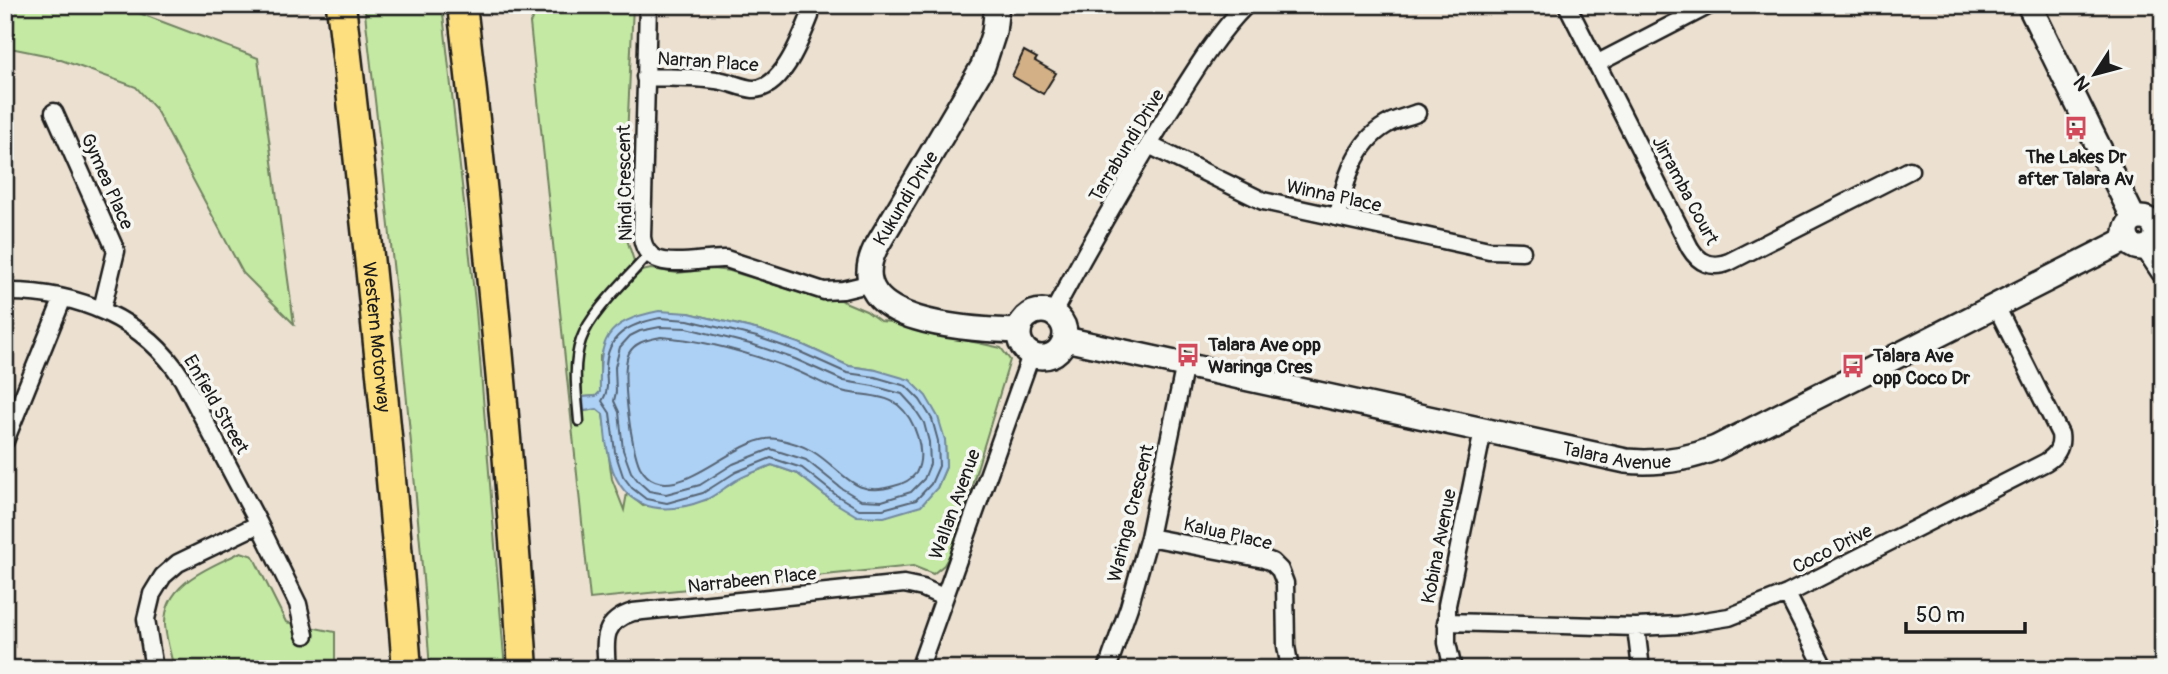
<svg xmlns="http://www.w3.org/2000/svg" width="2168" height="674" viewBox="0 0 2168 674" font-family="Pangolin,sans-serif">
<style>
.green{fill:#c3e9a3;stroke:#708260;stroke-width:2}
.water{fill:#add1f5;stroke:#73899e;stroke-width:2}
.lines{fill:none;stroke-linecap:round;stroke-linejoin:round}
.shore{stroke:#566473;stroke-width:2}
.building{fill:#d3b085;stroke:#1c1c1c;stroke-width:2}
.lane-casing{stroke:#1c1c1c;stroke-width:13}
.street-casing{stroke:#1c1c1c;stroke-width:21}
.secondary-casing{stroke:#1c1c1c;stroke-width:28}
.highway-casing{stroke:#1c1c1c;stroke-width:33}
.lane{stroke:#f6f6f2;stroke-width:8}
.street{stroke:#f6f6f2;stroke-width:16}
.secondary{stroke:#f6f6f2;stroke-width:23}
.highway{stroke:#fedf80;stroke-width:28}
.labels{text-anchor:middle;stroke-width:7;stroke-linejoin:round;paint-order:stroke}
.street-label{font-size:19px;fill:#1c1c1c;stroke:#f6f6f2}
.poi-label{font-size:19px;font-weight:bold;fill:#1c1c1c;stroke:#f6f6f2;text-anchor:start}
</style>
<rect width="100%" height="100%" fill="#ece1d1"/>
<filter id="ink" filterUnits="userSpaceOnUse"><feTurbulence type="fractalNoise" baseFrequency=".0143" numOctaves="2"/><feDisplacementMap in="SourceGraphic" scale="14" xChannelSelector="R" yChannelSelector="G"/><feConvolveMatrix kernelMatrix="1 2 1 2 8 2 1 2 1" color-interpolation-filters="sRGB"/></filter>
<g filter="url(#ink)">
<path class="green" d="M 5,5 L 118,5 L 258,58 L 294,324 L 243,273 L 155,108 L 136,87 L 50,56 L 5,47 Z
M 364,5 L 442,5 L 476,311 L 505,669 L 430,669 C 414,447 390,226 364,5 Z
M 542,5 L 633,5 L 623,227 L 634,261 L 631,271 C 613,291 588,311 578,335 C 568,357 573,399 576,423 L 583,422 L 584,411 L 597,409 L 603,414 L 612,479 L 624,510 L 627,493 L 643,506 L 706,500 L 739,478 L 772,465 L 798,474 L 832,501 L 937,488 L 946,467 L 945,440 L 876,370 L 849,366 L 801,344 L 759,330 L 689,313 L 600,356 L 600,392 L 596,396 L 582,397 L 580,367 L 583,343 L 590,330 L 600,315 L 635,277 L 642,271 L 651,269 L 677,273 L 712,269 L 730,271 L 814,297 L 840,300 L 866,311 L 880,321 L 892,322 L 915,329 L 1001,348 L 1010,360 L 952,551 L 944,565 L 933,574 L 913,566 L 590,599 L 530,23 Z
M 241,552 L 253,556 L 286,622 L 335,632 L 335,669 L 174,669 C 171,655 166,639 165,625 C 164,582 210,568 241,552 Z"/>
<path class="water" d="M 659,311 L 689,313 L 759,330 L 801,344 L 849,366 L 876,370 L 910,380 L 926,396 L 938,417 L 945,440 L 946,467 L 937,488 L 921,506 L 884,517 L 857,516 L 832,501 L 798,474 L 772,465 C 760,470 747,474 737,480 C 726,486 716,496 705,500 C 656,519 618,507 608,452 C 605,440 605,427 603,414 L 597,409 L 584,411 L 583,397 L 596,396 L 600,392 C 599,339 604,322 659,311 Z"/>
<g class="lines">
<path class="shore" d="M 660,318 L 688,320 L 757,337 L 798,351 L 847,373 L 875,377 L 906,386 L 920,400 L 932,419 L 938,441 L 939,466 L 931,484 L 916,500 L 883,509 L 859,509 L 836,495 L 802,468 L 771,458 L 736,472 L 703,493 L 667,503 L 646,499 L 632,488 L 623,476 L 615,452 L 610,413 L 602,401 C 609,391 607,381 606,369 C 606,334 630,324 660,318 Z
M 660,327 L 687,328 L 754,345 L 795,359 L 844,381 L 873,386 L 902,394 L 913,406 L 924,423 L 929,442 L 930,464 L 924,479 L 911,492 L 882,501 L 861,500 L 841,488 L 806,460 L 771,449 L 733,464 L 700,485 L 666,494 L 649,491 L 639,482 L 631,472 L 623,450 L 619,412 L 614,401 L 616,392 L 615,367 L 620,347 L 630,336 L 640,331 Z
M 661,337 C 704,340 749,353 789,368 C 807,374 824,386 842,391 C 859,396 884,394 898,405 C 915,419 927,453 916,473 C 910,481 903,484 894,486 C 852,499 844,470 812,451 C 803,446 788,441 777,439 C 741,433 689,495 655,481 C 649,479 643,472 640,467 C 631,449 620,370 629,353 C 636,341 648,340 661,337 Z"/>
</g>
<path class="building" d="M 1024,51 L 1037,58 L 1035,61 L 1056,73 L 1043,94 L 1012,76 Z"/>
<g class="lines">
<g class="lane-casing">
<path id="lane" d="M 579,421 C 577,395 572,366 581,340 C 590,313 629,277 649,254"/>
</g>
<g class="street-casing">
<path id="street" d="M 648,5 L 642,237 C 647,277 699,257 726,259 L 824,291 L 843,290 L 872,283
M 1567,5 L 1690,248 C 1699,263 1712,269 1729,262 L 1910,170
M 1596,64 L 1710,5
M 645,77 C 669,78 693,77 716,80 C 728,81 741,88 753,89 C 782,90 801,38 810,16
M 54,112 L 116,251 L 102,309
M 1149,145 L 1263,201 L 1489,250 L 1522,251
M 1338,217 C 1344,183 1354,144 1386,125 C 1395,119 1407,117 1417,113
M 5,292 C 76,291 144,318 183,380 L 259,524 L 298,604 L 305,635
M 1053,313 C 1088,247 1126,182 1165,118 C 1190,79 1213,38 1246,5
M 5,441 L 63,298
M 1149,537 L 1264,559 L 1272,562 L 1280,570 L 1285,583 L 1286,646 L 1290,669
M 1787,594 L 1825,669
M 1446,622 L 1636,627 L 1679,625 L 1729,617 L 1787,594 L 2046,462 C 2057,455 2062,447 2060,434 L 1996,306
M 1636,627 L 1641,669
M 154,669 L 146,619 L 152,594 L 163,576 L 178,563 L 259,524
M 607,669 C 605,641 601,622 633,612 L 904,584 L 923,588 L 943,597
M 919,669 L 1031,355
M 1107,669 L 1129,607 L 1149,537 L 1185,364
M 1453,669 L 1447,643 L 1447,605 L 1483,431"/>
</g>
<g class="secondary-casing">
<g id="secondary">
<path d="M 997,5 L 994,32 L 983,66 L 875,249 C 839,325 975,330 1019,331"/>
<path d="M 2029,5 L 2134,219"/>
<circle cx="2141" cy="233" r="15"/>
<path d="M 2147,247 L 2163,271"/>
<circle cx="1042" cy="334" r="23"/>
<path id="s1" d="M 1065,339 L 1626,461 C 1658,464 1686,460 1716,448 L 2127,239"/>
</g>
</g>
<g class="highway-casing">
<g id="highway">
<path id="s2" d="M 341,5 C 367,226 390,447 407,669"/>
<path d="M 462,5 C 488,226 509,447 523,669"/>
</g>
</g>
<use href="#lane" class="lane"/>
<use href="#street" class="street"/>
<use href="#secondary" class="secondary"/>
<use href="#highway" class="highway"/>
</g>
</g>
<defs>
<g id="bus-bare" transform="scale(1.89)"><path d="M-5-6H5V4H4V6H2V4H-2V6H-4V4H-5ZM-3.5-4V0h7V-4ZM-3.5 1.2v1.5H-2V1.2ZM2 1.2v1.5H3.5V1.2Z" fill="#d1495b" stroke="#f6f6f2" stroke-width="2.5" paint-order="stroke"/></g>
</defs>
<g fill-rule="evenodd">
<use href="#bus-bare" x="2076" y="128"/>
<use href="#bus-bare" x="1188" y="355"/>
<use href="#bus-bare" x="1853" y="366"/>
</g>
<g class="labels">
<g class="street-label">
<text transform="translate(708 61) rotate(4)" y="7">Narran Place</text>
<text transform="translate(1126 145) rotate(-59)" y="7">Tarrabundi Drive</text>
<text transform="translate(108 181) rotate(66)" y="7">Gymea Place</text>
<text transform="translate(624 183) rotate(-91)" y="7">Nindi Crescent</text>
<text transform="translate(1686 190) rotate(62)" y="7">Jirramba Court</text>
<text transform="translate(1334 195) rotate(12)" y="7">Winna Place</text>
<text transform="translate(905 198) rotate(-59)" y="7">Kukundi Drive</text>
<text dy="7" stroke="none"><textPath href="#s2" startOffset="334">Western Motorway</textPath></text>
<text transform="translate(217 404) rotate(60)" y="7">Enfield Street</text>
<text dy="7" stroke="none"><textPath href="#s1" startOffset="564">Talara Avenue</textPath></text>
<text transform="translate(954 504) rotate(-70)" y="7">Wallan Avenue</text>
<text transform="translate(1130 513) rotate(-76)" y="7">Waringa Crescent</text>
<text transform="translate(1228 533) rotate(13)" y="7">Kalua Place</text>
<text transform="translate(1438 546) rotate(-79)" y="7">Kobina Avenue</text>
<text transform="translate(1832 548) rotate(-27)" y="7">Coco Drive</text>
<text transform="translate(752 579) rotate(-6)" y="7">Narrabeen Place</text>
</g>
<g class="poi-label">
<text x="2076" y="163" text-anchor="middle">The Lakes Dr<tspan x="2076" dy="22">after Talara Av</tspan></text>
<text x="1208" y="351">Talara Ave opp<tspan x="1208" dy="22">Waringa Cres</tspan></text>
<text x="1873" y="362">Talara Ave<tspan x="1873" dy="22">opp Coco Dr</tspan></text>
</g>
</g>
<rect width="2168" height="674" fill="none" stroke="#f6f6f2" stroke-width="28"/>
<rect x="14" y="14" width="2140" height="646" fill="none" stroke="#1c1c1c" stroke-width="2.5" filter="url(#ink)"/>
<g transform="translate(2095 74) rotate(234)" stroke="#f6f6f2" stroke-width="5" paint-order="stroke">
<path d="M0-5L12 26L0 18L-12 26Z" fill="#1c1c1c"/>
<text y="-10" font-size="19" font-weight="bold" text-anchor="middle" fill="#1c1c1c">N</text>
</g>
<path d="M1906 622v10h119v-10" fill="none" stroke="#1c1c1c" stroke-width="3.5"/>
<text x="1916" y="622" font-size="21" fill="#1c1c1c" stroke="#f6f6f2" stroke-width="5" paint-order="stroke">50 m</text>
</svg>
